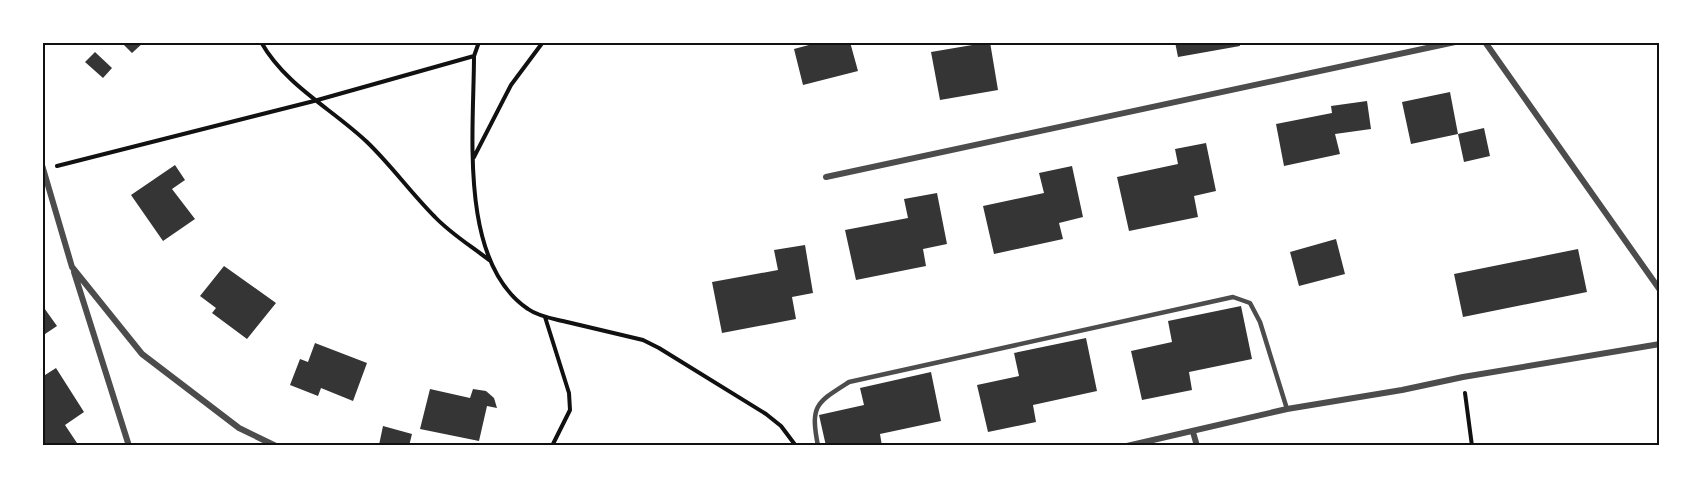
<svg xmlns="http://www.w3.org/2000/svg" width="1702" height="488" viewBox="0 0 1702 488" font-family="Overpass,sans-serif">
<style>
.building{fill:#353535}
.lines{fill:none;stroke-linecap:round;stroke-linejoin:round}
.path{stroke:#111;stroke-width:4}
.service{stroke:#4c4c4c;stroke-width:4.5}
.minor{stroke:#4c4c4c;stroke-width:6}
.neatline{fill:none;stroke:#111;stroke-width:2}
</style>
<rect width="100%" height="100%" fill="#fff"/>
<path class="building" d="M 121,42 L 144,42 L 132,53 Z
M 820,42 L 850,42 L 858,71 L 803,85 L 794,49 Z
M 990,42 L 998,90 L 940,100 L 931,52 Z
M 1175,42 L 1239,42 L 1240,46 L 1178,57 Z
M 95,52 L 112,68 L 103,78 L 85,62 Z
M 1450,92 L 1458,134 L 1411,144 L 1402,102 Z
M 1367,101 L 1371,129 L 1335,134 L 1340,154 L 1284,166 L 1276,124 L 1332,113 L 1331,106 Z
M 1484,128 L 1490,156 L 1464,162 L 1458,134 Z
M 1206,143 L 1216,191 L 1194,196 L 1198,217 L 1129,231 L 1117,177 L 1178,164 L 1175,149 Z
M 175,165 L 185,180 L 172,189 L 195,219 L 163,241 L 131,195 Z
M 1072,166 L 1083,217 L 1059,223 L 1063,239 L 994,254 L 983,206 L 1044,193 L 1039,173 Z
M 937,193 L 947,244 L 923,249 L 926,266 L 856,280 L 845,230 L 908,218 L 904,199 Z
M 1336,239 L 1345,274 L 1299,286 L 1290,252 Z
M 805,245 L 813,293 L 792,297 L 796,319 L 722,333 L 712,282 L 778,270 L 774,250 Z
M 1578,249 L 1587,292 L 1463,317 L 1454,274 Z
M 224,266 L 276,303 L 247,339 L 212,313 L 216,308 L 200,296 Z
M 42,305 L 57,326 L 42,336 Z
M 1241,306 L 1252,359 L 1189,372 L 1192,390 L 1142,400 L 1131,351 L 1172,342 L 1168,321 Z
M 1086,338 L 1097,391 L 1033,405 L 1036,422 L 988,432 L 977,385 L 1019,376 L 1014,353 Z
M 315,343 L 367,363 L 353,401 L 321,388 L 318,396 L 290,385 L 300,359 L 308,362 Z
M 56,368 L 84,412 L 65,425 L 79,446 L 42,446 L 42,377 Z
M 931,372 L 941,421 L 880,434 L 882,446 L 826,446 L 819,415 L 864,405 L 860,388 Z
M 430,389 L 470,398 L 473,389 L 486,391 L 494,398 L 497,408 L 487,406 L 479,441 L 420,429 Z
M 383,426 L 412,434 L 409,446 L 379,445 Z"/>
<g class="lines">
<path class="path" d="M 261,42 C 286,86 331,108 367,142 C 391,165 411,193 435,217 C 450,233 471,246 489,260
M 474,56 C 474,130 458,262 528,309 C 539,317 555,319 567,322 C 593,328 618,334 643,340 L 659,348 L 766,414 L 781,426 L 796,446
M 474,157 L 511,85 L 543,42
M 57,166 L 314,101 L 474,56 L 479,42
M 545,317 L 569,393 L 570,410 L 552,446
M 1465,393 L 1472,446"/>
<path class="service" d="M 818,446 C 810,405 816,403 849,382 L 1233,297 L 1250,303 L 1260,322 L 1287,409"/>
<path class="minor" d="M 1485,42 L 1660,290
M 42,165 L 72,267 L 142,354 L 239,428 L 276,446
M 826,177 L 1455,42
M 74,272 L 129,446
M 1193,432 L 1197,446
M 1127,446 L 1287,409 L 1402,390 L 1463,377 L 1660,344"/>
</g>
<rect width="1702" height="488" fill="none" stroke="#ffffff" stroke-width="87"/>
<rect x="44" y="44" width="1614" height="400" class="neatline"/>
</svg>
